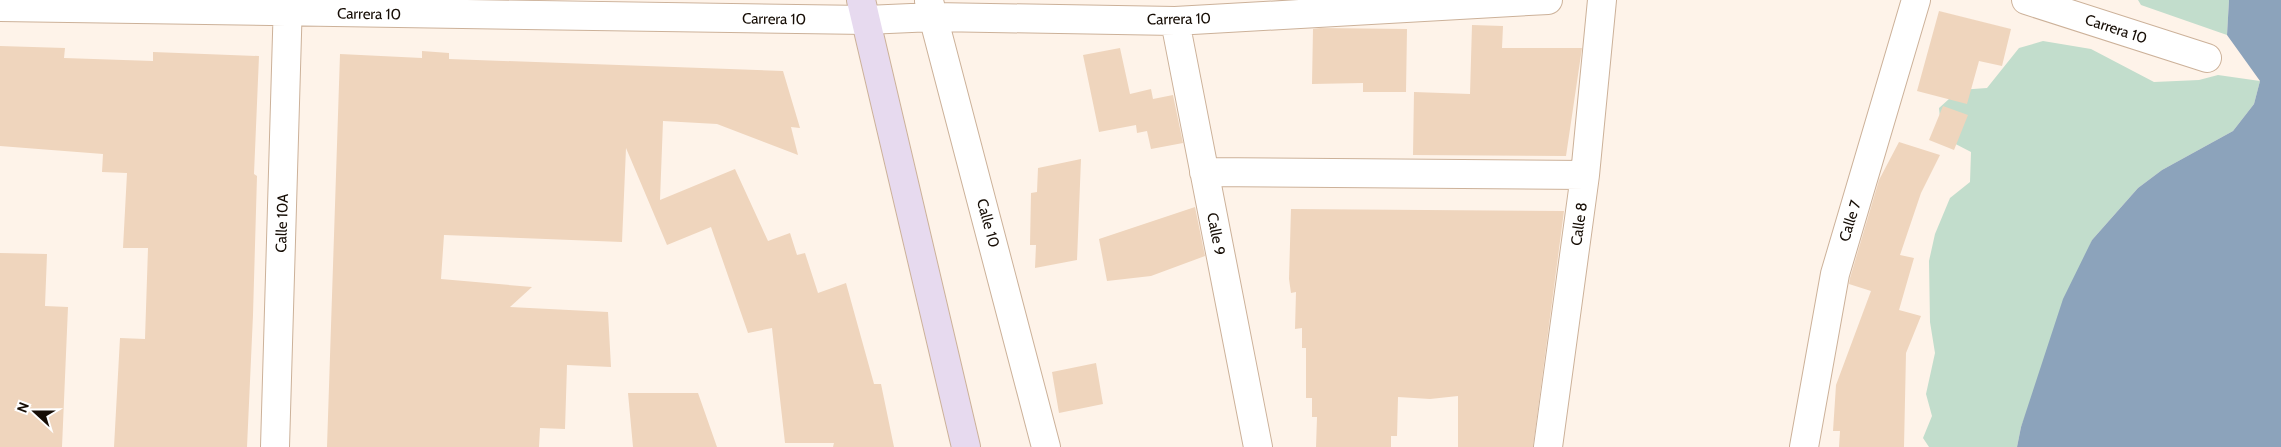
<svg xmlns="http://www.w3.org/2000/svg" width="2281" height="447" viewBox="0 0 2281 447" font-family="Cabin,sans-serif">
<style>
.green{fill:#c2ddcc}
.water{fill:#8ca3bb}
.building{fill:#efd5bd}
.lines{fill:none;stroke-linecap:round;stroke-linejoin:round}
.street-casing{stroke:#ccb199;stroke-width:30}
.secondary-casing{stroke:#ccb199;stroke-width:30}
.street{stroke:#fff;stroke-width:28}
.secondary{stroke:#e7daef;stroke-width:28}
.labels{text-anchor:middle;stroke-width:4;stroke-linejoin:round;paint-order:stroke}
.street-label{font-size:15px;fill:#160d05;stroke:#fff}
</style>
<rect width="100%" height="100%" fill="#fef3e9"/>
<path class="green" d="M 2138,0 L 2229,0 L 2227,35 L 2141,5 Z
M 2043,41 L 2091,49 L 2154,82 L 2199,80 L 2218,75 L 2260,81 L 2254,104 L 2233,131 L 2162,170 L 2138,188 L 2092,240 L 2021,427 L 2017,447 L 1929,447 L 1923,438 L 1932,416 L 1926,394 L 1935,353 L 1930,322 L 1929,261 L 1935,234 L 1950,198 L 1970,182 L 1971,152 L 1942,137 L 1939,108 L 1959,90 L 1987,88 L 2019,48 Z"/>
<path class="water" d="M 2229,0 L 2281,0 L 2281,447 L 2017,447 L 2021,427 L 2063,299 L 2092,240 L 2138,188 L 2162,170 L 2233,131 L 2254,104 L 2260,81 L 2227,35 Z"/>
<path class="building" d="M 1939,11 L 2011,29 L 2002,66 L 1979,61 L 1967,104 L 1917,91 Z
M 1472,25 L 1503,26 L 1502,48 L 1582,48 L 1566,156 L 1413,155 L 1414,92 L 1470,94 Z
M 1320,28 L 1407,29 L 1406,92 L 1363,92 L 1363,83 L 1312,84 L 1313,29 Z
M 0,46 L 65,48 L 64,58 L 153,61 L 153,52 L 259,56 L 254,174 L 257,176 L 253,315 L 247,447 L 114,447 L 120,338 L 145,339 L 148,248 L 123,248 L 127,173 L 102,172 L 103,154 L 0,146 Z
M 1120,48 L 1130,94 L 1151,89 L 1153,99 L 1173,95 L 1183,143 L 1151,149 L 1147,131 L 1137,133 L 1136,125 L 1099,132 L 1083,55 Z
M 422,51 L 449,53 L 449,59 L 783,71 L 800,128 L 791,127 L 798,155 L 717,124 L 663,121 L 660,200 L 735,169 L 768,241 L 790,233 L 797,255 L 805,253 L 818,293 L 846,283 L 874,384 L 881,384 L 894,447 L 833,447 L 834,443 L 785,443 L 772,328 L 748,333 L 711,227 L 667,245 L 626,148 L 622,242 L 444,235 L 441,279 L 532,287 L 510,307 L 608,312 L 611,367 L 567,365 L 565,429 L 540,428 L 539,447 L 327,447 L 340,54 L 422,58 Z
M 1943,106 L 1968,115 L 1954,150 L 1929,140 Z
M 1899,142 L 1940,155 L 1921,193 L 1900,255 L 1914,258 L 1899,310 L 1921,316 L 1906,353 L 1904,447 L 1839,447 L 1840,431 L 1833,431 L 1836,385 L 1871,291 L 1849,284 L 1850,278 L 1879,180 Z
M 1081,159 L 1077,260 L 1035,268 L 1036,245 L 1030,245 L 1031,193 L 1037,192 L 1038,168 Z
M 1195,207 L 1205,256 L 1151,276 L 1107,281 L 1099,239 Z
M 1291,209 L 1564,211 L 1533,447 L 1458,447 L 1458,396 L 1430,399 L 1398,397 L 1397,436 L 1391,436 L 1391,447 L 1316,447 L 1317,417 L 1312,417 L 1312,398 L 1306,398 L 1306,348 L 1302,348 L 1302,328 L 1295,329 L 1296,292 L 1291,293 L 1289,279 Z
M 0,253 L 47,254 L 45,306 L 68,307 L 62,447 L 0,447 Z
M 1096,363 L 1103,404 L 1059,413 L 1052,372 Z
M 628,393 L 698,393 L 717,447 L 633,447 Z"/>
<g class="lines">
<g class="street-casing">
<path id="street" d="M 2026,0 L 2207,58
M 929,1 L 1046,447
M 0,7 L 866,20 L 934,17 L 1175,21 L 1548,0
M 1175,21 L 1258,447
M 1204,172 L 1585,175
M 275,447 L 288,0
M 1548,447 L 1585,175 L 1602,0
M 1804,447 L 1835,274 L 1916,0"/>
</g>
<g class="secondary-casing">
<path id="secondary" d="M 861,0 L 966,447"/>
</g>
<use href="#street" class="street"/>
<use href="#secondary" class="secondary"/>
</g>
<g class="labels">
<g class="street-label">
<text transform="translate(369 14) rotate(1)" y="5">Carrera 10</text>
<text transform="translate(774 19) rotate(1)" y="5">Carrera 10</text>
<text transform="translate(1179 19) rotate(-1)" y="5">Carrera 10</text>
<text transform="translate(2116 29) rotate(18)" y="5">Carrera 10</text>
<text transform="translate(1850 221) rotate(-73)" y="5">Calle 7</text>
<text transform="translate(282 223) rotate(-88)" y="5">Calle 10A</text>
<text transform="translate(988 223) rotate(75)" y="5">Calle 10</text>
<text transform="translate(1579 224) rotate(-82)" y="5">Calle 8</text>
<text transform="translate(1216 234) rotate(79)" y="5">Calle 9</text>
</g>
</g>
<g transform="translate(35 412) rotate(291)" stroke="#ffffff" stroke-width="4" paint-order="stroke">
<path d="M0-4L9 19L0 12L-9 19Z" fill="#160d05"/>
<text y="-8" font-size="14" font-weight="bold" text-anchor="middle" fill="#160d05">N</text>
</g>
</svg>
